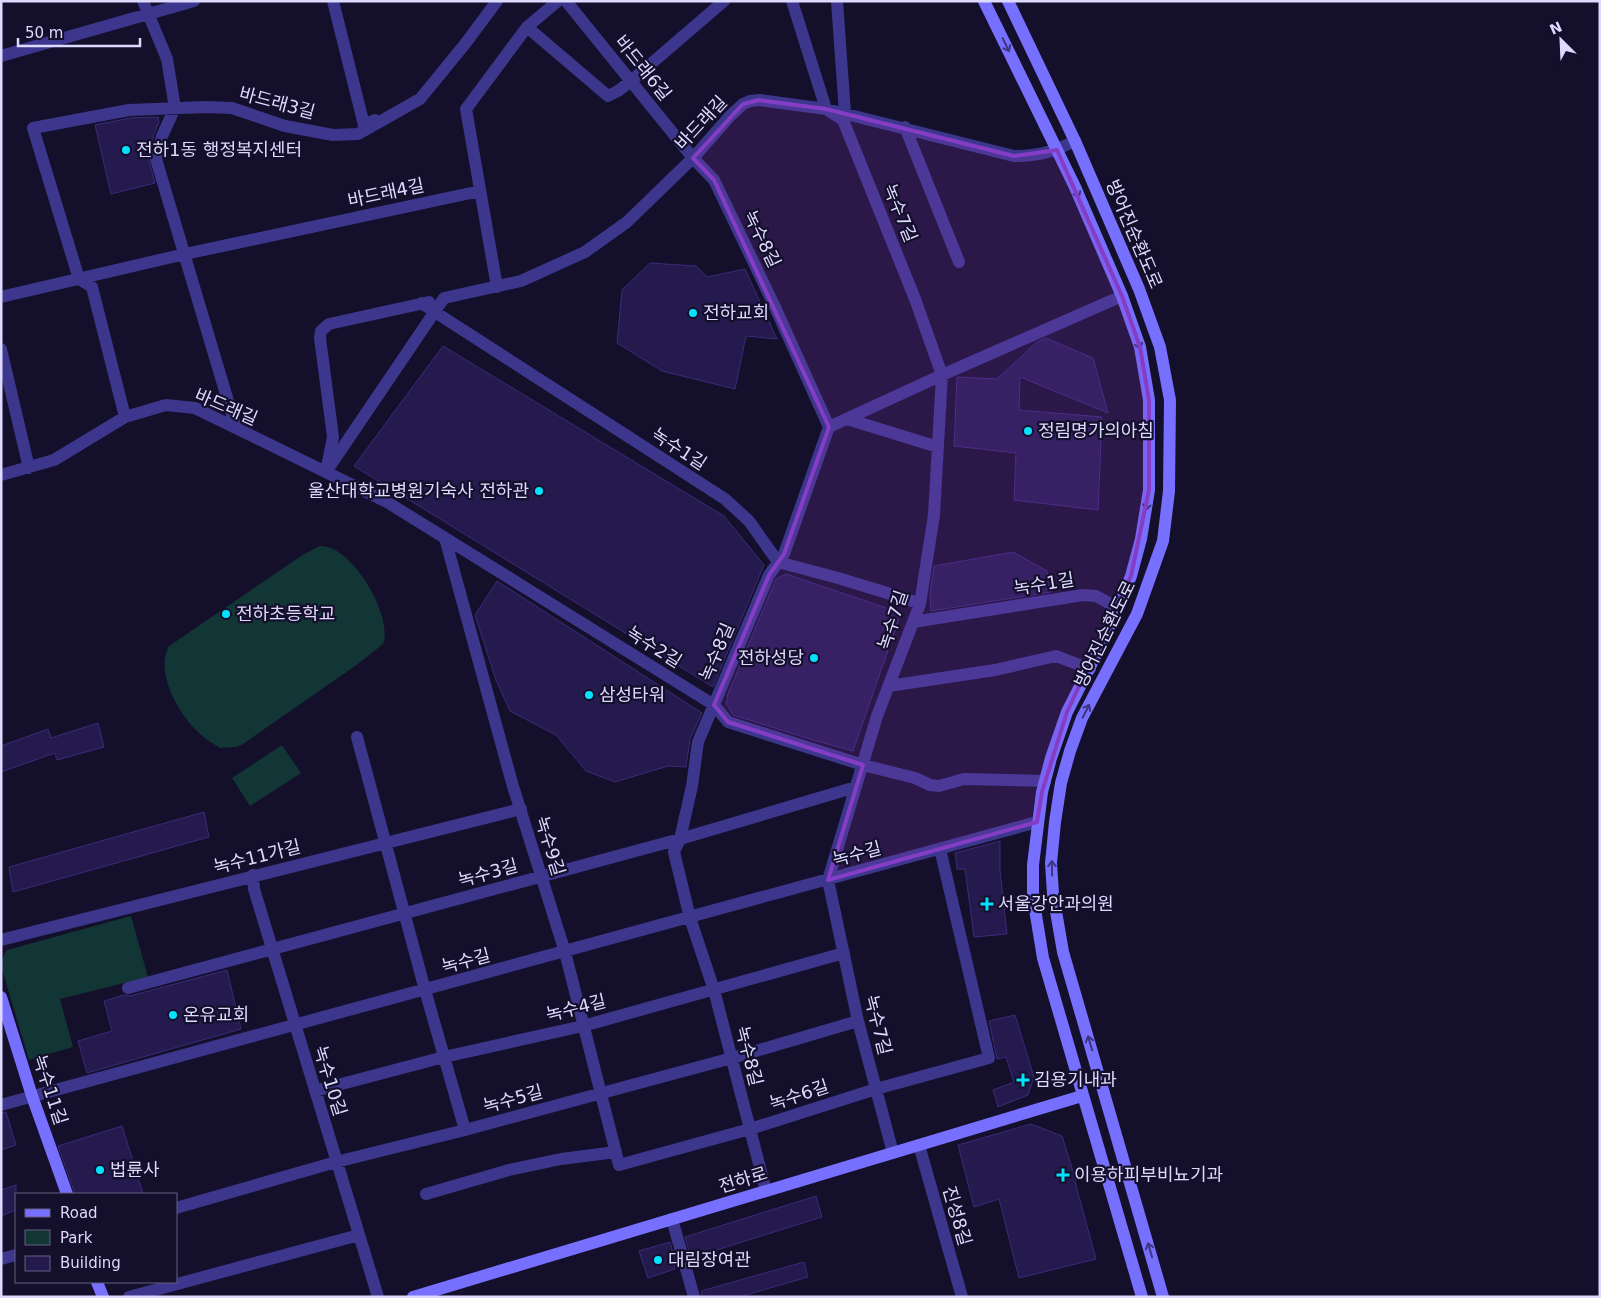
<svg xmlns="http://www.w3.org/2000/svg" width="1601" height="1298" viewBox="0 0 1601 1298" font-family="'DejaVu Sans','Noto Sans KR',sans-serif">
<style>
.green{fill:#123535}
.building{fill:#251a4d;stroke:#3c2a7a}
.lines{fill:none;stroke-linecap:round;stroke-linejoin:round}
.street{stroke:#3c378c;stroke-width:12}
.secondary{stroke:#7770ff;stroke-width:12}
.oneway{stroke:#3c3680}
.marked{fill:#853dc5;fill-opacity:0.2;stroke:#853dc5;stroke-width:4;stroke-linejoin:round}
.poi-dot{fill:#05e0ff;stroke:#140f2b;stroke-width:2}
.labels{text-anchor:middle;stroke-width:4.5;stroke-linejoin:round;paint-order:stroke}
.street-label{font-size:18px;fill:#ded9ff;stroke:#140f2b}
.poi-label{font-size:18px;fill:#ded9ff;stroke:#140f2b;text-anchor:start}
</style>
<rect width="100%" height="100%" fill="#140f2b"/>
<path class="green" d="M 320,546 C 351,544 394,616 383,644 L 358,664 L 243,744 L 236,747 L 220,748 C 211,743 203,737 195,729 C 177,710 155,672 169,646 L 304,554 Z
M 282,745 L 301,773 L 250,806 L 232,778 Z
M 131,916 L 148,977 L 60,999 L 73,1047 L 29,1060 L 1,966 L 1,960 L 7,950 Z"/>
<path class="building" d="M 158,117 L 159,122 L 154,134 L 148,157 L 155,183 L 111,194 L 95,125 L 130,118 Z
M 650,263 L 696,266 L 707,277 L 745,269 L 777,339 L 746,336 L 735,389 L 662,371 L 617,343 L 622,290 Z
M 1046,338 L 1093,358 L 1108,413 L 1020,377 L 1019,410 L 1102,417 L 1098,510 L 1014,500 L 1016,453 L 954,446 L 957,377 L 997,379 L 1037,342 Z
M 443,346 L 724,516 L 764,565 L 713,687 L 354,466 Z
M 1013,552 L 1047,571 L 1051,592 L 931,611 L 930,594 L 934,566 Z
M 786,574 L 901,613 L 853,751 L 813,740 L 733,715 L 726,703 L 728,697 L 727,696 L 776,579 Z
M 497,581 L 702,713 L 690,739 L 686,767 L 668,766 L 615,782 L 586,771 L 556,735 L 510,711 L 496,680 L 475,615 Z
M 98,723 L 104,747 L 57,760 L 55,753 L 1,772 L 1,746 L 48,729 L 51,738 Z
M 204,812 L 209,837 L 13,892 L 9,867 Z
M 1000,841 L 1000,870 L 1007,934 L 974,937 L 965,869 L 957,869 L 955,853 Z
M 227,970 L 241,1029 L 87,1073 L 78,1041 L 112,1031 L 104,1001 L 124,995 L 130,996 Z
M 1015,1015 L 1034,1077 L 1028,1095 L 998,1107 L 993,1090 L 1014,1082 L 1006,1057 L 997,1059 L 989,1021 Z
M 6,1112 L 16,1145 L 1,1150 L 1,1113 Z
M 1031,1124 L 1062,1136 L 1076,1181 L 1075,1182 L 1096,1259 L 1019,1278 L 999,1199 L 974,1207 L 958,1145 Z
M 122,1126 L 143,1194 L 75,1194 L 58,1146 Z
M 16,1185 L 16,1210 L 1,1216 L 1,1190 Z
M 816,1196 L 822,1217 L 691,1258 L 685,1237 Z
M 670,1242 L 676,1263 L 674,1263 L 675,1269 L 648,1278 L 639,1251 Z
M 804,1262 L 808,1277 L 739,1297 L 702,1297 L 701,1291 Z"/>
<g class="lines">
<path class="street" d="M 143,1 L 167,59 L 175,108 L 162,136 L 156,159 L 236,428
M 333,1 L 364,125 L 375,120
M 566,1 L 693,158 L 714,180 L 774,305 L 829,427 L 784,554 L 769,575 L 698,742 L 692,786 L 680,839 L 674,852 L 690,918 L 714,990 L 766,1191
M 792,1 L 826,109 L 843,120 L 915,299 L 942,375 L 934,515 L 920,604 L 877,716 L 828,880 L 858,1021 L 893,1153
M 837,1 L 845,113
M 527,27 L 608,96 L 618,91 L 631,81 L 724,1
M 1,56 L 194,1
M 414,102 L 420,99 L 465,44 L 497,1
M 905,127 L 959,262
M 79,279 L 33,128 L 129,110 L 207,107 L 232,108 L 285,126 L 333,135 L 358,134 L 420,99
M 79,279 L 92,287 L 125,417
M 497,287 L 466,109 L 527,27 L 558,1
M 1,297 L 185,254 L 480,191
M 421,303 L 725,499 L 749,521 L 778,562 L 838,578 L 907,599 L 920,604
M 1,349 L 29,468
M 847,419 L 938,447
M 829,427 L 942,375 L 1122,296
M 327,467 L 333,437 L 320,338 L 321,331 L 329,324 L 429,302
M 326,472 L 444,298 L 521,281 L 585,252 L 627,222 L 693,158 L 730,116 L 743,104 L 750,101 L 759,100 L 826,109 L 1014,156 C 1038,156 1053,152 1075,141
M 1,475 L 54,460 L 125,417 L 166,405 L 195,408 L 387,502 L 714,705 L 728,722 L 863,765 L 915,778 L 930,785 L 939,786 L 964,779 L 1045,781
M 445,538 L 512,783 L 565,952 L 619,1165 L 750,1129 L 876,1089 L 989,1058 L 940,849
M 913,622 L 1083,595 L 1096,596 L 1118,608
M 889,686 L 995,670 L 1056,656 L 1090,669
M 357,737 L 425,990 L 465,1130
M 253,875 L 254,889 L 378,1297
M 1,940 L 521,809
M 128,988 L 680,839 L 856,787
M 315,1091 L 444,1057 L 583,1026 L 844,953
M 1,1105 L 1037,822
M 919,1145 L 962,1297
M 426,1194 L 509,1170 L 561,1159 L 616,1152
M 176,1208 L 336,1162 L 465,1130 L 732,1058 L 858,1021
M 672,1219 L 694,1297
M 1,1259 L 16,1255
M 129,1297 L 359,1235"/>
<path class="secondary" d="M 984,1 L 1075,187 L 1122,296 L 1140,347 L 1149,400 L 1149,490 L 1141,539 L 1131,576 L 1118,608 L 1101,645 L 1067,712 L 1051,758 L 1042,792 L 1033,865 L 1033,897 L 1043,958 L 1142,1297
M 1008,1 L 1075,141 L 1139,289 L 1160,347 L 1170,400 L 1169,491 L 1163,541 L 1137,614 L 1082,718 L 1070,751 L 1061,783 L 1055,822 L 1051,863 L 1053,894 L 1063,952 L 1163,1297
M 1,997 L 32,1096 L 67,1194
M 97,1282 L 103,1297
M 413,1297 L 1082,1096"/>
</g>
<defs><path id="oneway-shaft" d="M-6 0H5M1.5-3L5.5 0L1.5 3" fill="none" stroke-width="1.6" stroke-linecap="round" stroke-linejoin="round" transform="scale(1.25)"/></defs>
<g class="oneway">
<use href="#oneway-shaft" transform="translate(1006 45) rotate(64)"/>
<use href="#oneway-shaft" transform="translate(1076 191) rotate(66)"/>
<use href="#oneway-shaft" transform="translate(1138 342) rotate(72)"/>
<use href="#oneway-shaft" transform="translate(1147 503) rotate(99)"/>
<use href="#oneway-shaft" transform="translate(1086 711) rotate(-63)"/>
<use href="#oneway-shaft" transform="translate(1052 868) rotate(-91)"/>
<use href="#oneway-shaft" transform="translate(1090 1043) rotate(-107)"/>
<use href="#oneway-shaft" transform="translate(1150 1250) rotate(-106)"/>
</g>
<path class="marked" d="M 759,100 L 826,109 L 1014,156 L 1057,150 L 1122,296 L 1140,347 L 1149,400 L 1149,490 L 1131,576 L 1067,712 L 1042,792 L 1037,822 L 828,880 L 863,765 L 728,722 L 714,705 L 769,575 L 784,554 L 829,427 L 714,180 L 693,158 L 743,104 Z"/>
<g class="poi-dot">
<circle cx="126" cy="150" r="5"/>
<circle cx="693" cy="313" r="5"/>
<circle cx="1028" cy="431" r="5"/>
<circle cx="539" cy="491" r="5"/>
<circle cx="226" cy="614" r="5"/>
<circle cx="814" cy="658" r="5"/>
<circle cx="589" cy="695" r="5"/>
<path d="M984.5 896.5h5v5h5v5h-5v5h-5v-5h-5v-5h5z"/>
<circle cx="173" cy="1015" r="5"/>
<path d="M1020.5 1072.5h5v5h5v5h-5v5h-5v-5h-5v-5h5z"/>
<circle cx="100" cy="1170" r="5"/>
<path d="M1060.5 1167.5h5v5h5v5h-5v5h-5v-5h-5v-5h5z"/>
<circle cx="658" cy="1260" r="5"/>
</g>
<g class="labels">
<g class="street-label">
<text transform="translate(643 68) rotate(51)" y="6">바드래6길</text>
<text transform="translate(277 103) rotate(15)" y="6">바드래3길</text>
<text transform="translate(701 123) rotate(-47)" y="6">바드래길</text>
<text transform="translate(386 193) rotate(-12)" y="6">바드래4길</text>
<text transform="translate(900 213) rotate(68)" y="6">녹수7길</text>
<text transform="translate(1134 234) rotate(67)" y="6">방어진순환도로</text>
<text transform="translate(762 239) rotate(64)" y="6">녹수8길</text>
<text transform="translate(226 407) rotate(23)" y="6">바드래길</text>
<text transform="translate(679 449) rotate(33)" y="6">녹수1길</text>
<text transform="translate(1044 584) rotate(-9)" y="6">녹수1길</text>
<text transform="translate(893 620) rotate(-72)" y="6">녹수7길</text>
<text transform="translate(1105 634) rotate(-64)" y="6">방어진순환도로</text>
<text transform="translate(654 647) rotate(32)" y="6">녹수2길</text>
<text transform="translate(717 652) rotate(-67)" y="6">녹수8길</text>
<text transform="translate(550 846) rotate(73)" y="6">녹수9길</text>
<text transform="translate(857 854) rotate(-15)" y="6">녹수길</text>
<text transform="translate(257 857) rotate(-14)" y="6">녹수11가길</text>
<text transform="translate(488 873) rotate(-15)" y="6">녹수3길</text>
<text transform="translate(466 961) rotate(-15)" y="6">녹수길</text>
<text transform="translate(576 1008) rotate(-14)" y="6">녹수4길</text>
<text transform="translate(878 1025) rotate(76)" y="6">녹수7길</text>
<text transform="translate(749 1056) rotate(76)" y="6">녹수8길</text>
<text transform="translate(330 1081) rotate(73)" y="6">녹수10길</text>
<text transform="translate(50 1090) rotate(72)" y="6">녹수11길</text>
<text transform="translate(799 1095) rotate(-18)" y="6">녹수6길</text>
<text transform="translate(513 1099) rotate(-15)" y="6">녹수5길</text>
<text transform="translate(743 1180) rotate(-17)" y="6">전하로</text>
<text transform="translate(957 1216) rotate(74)" y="6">진성8길</text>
</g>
<g class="poi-label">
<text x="136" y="156">전하1동 행정복지센터</text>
<text x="703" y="319">전하교회</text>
<text x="1038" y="437">정림명가의아침</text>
<text x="529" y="497" text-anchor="end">울산대학교병원기숙사 전하관</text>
<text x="236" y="620">전하초등학교</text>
<text x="804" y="664" text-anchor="end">전하성당</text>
<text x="599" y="701">삼성타워</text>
<text x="998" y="910">서울강안과의원</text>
<text x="183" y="1021">온유교회</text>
<text x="1034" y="1086">김용기내과</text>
<text x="110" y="1176">법륜사</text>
<text x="1074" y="1181">이용하피부비뇨기과</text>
<text x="668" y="1266">대림장여관</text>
</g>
</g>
<rect width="1601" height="1298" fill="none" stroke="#ded9ff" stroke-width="5"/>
<rect x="15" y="1193" width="162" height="90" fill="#140f2b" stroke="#656080"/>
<rect x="25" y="1209" width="25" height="8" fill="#7770ff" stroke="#656080"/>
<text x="60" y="1218" font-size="15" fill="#ded9ff">Road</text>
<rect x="25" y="1230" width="25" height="15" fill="#123535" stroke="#656080"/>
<text x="60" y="1243" font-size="15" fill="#ded9ff">Park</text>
<rect x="25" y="1256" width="25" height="15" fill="#251a4d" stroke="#656080"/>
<text x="60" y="1268" font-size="15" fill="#ded9ff">Building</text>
<g transform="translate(1561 40) rotate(336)" stroke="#140f2b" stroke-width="4" paint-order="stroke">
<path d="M0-4L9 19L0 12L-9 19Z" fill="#ded9ff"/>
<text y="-8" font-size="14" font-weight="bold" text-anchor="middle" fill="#ded9ff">N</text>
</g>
<path d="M18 38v8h122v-8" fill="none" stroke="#ded9ff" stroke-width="2.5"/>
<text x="25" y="38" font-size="15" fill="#ded9ff" stroke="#140f2b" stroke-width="4" paint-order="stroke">50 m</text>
</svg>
